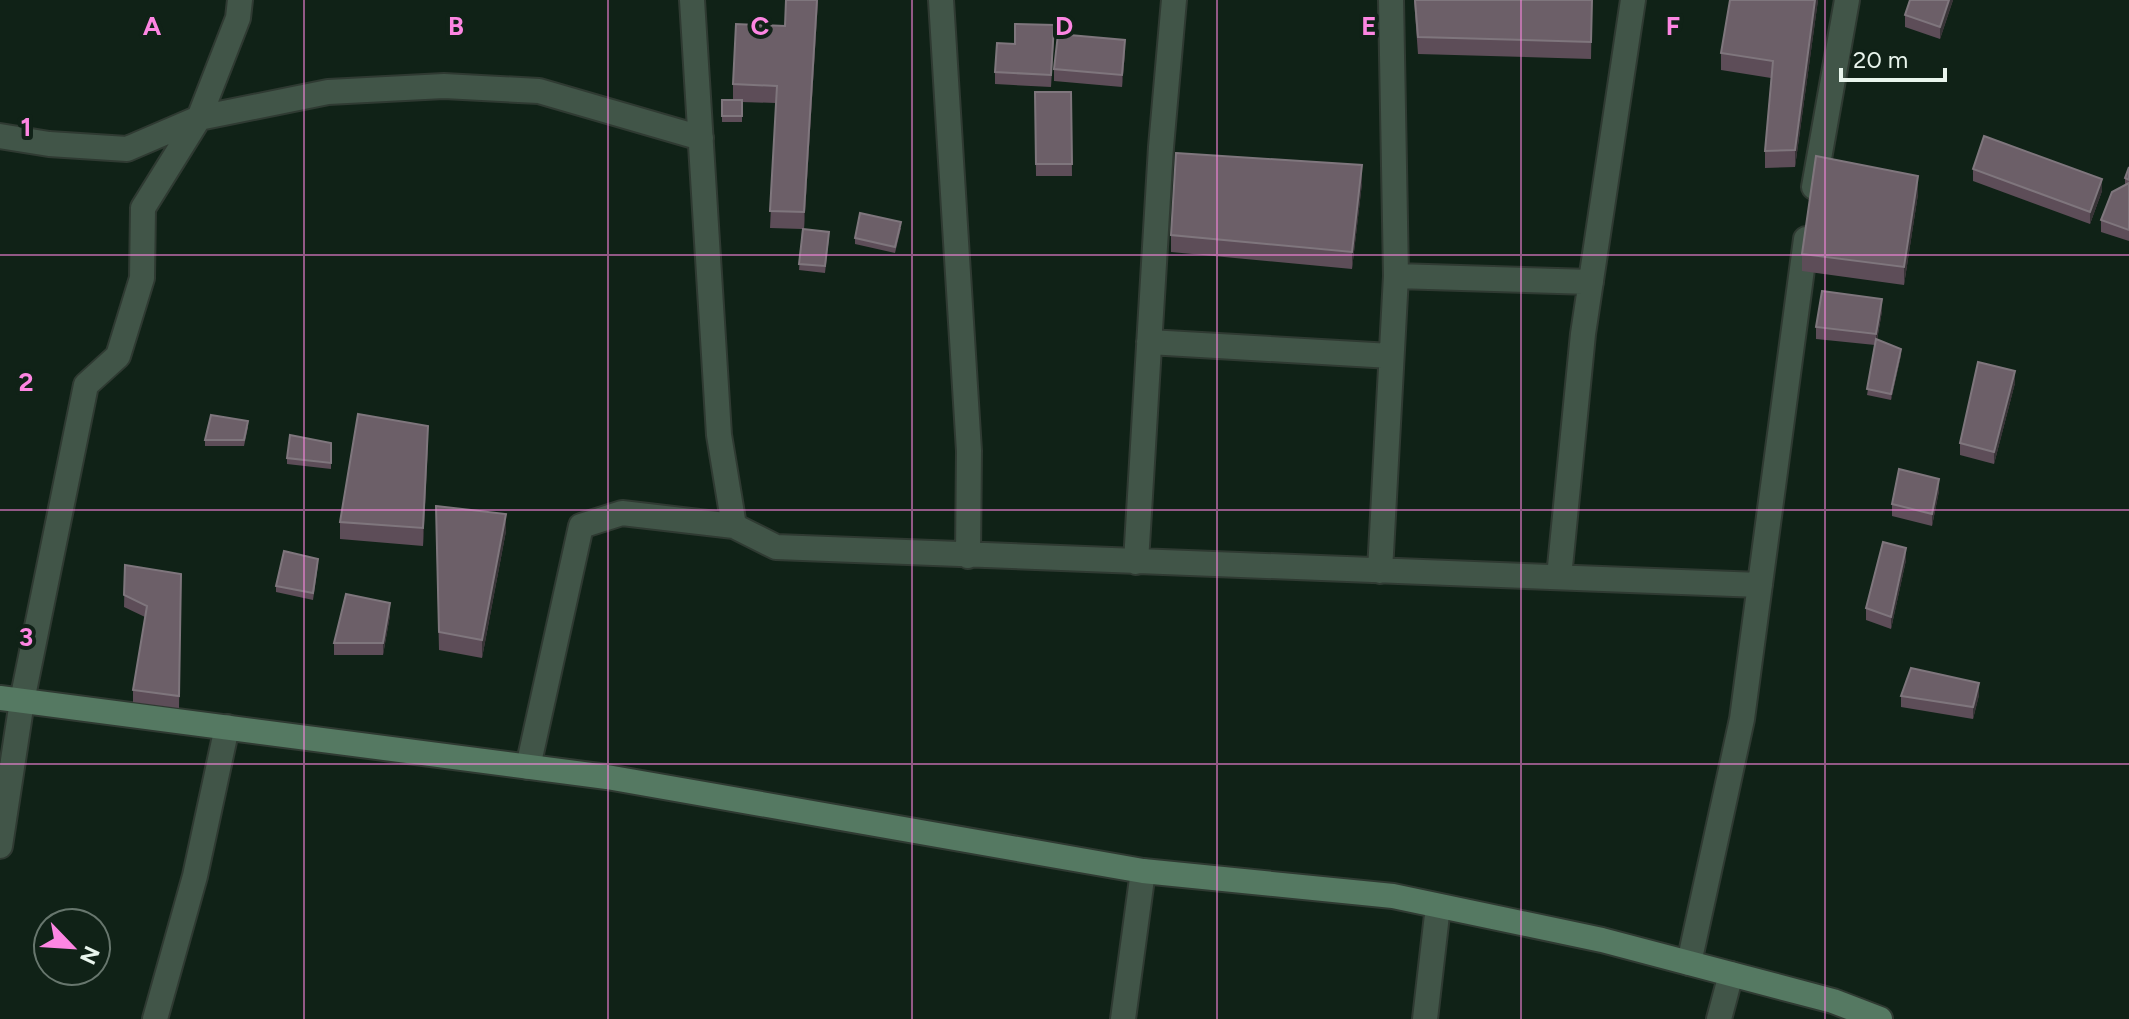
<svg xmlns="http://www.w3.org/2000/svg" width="2129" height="1019" viewBox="0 0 2129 1019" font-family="Figtree,sans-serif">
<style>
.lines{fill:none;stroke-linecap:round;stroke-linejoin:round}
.street-casing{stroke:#2f3a32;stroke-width:28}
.secondary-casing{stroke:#2f3a32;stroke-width:28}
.street{stroke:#415548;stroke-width:24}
.secondary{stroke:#557962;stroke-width:24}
.wall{fill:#5d4d58}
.shaded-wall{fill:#383437}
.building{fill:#6c5f68;stroke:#7f767d;stroke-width:2}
.grid{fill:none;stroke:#fd86e2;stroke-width:2;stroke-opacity:0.55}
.grid-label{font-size:26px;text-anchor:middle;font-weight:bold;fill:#fd86e2;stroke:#102217;stroke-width:8;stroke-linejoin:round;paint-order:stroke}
</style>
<rect width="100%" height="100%" fill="#102217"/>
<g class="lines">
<g class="street-casing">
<path id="street" d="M 692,0 L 719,435 L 734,526
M 941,0 L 969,451 L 968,556
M 0,136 L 49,144 L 127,149 L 199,118 L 328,92 L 444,86 L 539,91 L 701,138
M 1814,187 L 1847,0
M 1396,276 L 1591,282
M 1149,342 L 1391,356
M 1136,562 L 1161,147 L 1174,0
M 1380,571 L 1396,276 L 1391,0
M 1559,577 L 1583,334 L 1633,0
M 528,767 L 581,526 L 622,513 L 734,526 L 776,547 L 1760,585
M 0,846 L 22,701 L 86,385 L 118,356 L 142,278 L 143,208 L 199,118 L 238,18 L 240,0
M 1689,963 L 1742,719 L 1806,239
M 155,1019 L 195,876 L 227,727
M 1123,1019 L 1143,871
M 1425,1019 L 1438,906
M 1719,1019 L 1731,974"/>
</g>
<g class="secondary-casing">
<path id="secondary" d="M 0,698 L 607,777 L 1143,871 L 1393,896 L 1602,940 L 1833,1001 L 1880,1019"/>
</g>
<use href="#street" class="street"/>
<use href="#secondary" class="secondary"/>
</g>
<path class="wall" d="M 786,0 L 818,0 L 804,229 L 829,238 L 825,273 L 799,270 L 802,229 L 770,228 L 776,103 L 742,102 L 742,122 L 722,122 L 722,100 L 733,100 L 733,84 L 785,26 Z
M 1414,0 L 1592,0 L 1591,59 L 1418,54 Z
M 1730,0 L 1818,0 L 1795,167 L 1765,168 L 1765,151 L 1771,78 L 1721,70 L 1721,53 Z
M 1910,0 L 1953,0 L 1940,39 L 1905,27 L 1905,15 Z
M 1054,37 L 1051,87 L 995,84 L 995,72 L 1015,44 Z
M 1125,52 L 1122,87 L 1054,81 L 1054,69 Z
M 1035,92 L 1071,92 L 1072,176 L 1036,176 Z
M 2129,167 L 2129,241 L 2101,232 L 2101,220 L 2125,185 L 2125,178 Z
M 1973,169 L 2102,191 L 2090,224 L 1973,181 Z
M 1362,183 L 1352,269 L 1171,252 L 1171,235 Z
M 1918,194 L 1904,285 L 1802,271 L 1802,254 Z
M 901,228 L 895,253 L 855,244 L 855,238 Z
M 1882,311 L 1877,340 L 1901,355 L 1891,400 L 1867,395 L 1875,345 L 1816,339 L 1816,327 Z
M 2015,383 L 1994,464 L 1960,455 L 1960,443 Z
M 248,427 L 244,446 L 205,446 L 205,440 Z
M 331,443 L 331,469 L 287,464 L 287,458 Z
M 428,444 L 423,546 L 340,539 L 340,522 Z
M 1939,491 L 1932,526 L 1892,516 L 1892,504 Z
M 436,524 L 506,531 L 482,658 L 439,650 Z
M 1906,560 L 1891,629 L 1866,620 L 1866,608 Z
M 125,565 L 181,574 L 179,708 L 133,702 L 133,690 L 145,617 L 124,607 Z
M 318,565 L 313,600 L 276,592 L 276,586 Z
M 390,615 L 383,655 L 334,655 L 334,643 Z
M 1979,695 L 1973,719 L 1901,707 L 1901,696 Z"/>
<path class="shaded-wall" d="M 817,0 L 818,0 L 804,229 L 804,212 Z
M 1815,0 L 1818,0 L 1795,167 L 1795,150 Z
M 1949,0 L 1953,0 L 1940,39 L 1940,27 Z
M 1125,40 L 1125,52 L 1122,87 L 1122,75 Z
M 1362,165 L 1362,183 L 1352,269 L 1352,252 Z
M 1918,176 L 1918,194 L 1904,285 L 1904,267 Z
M 2102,179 L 2102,191 L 2090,224 L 2090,212 Z
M 1882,299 L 1882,311 L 1876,345 L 1876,334 Z
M 1901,349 L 1901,355 L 1891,400 L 1891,394 Z
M 2015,371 L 2015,383 L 1994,464 L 1994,452 Z
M 428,426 L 428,444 L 423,546 L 423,528 Z
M 1939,479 L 1939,491 L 1932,526 L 1932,514 Z
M 506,514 L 506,531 L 482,658 L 482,640 Z
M 1906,548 L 1906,560 L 1891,629 L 1891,617 Z
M 390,603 L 390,615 L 383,655 L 383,643 Z
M 1979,683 L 1979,695 L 1973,719 L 1973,707 Z"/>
<path class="building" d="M 786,0 L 817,0 L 804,212 L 770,211 L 777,86 L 733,84 L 736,24 L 785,26 Z
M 1415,0 L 1592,0 L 1591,42 L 1418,37 Z
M 1730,0 L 1815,0 L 1795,150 L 1765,151 L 1773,61 L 1721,53 Z
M 1910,0 L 1949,0 L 1940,27 L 1905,15 Z
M 1015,24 L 1054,25 L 1051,75 L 995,72 L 997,43 L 1015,44 Z
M 1058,34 L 1125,40 L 1122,75 L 1054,69 Z
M 1035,92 L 1071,92 L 1072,164 L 1036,164 Z
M 722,100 L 742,100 L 742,116 L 722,116 Z
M 1984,136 L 2102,179 L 2090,212 L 1973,169 Z
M 1176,153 L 1362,165 L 1352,252 L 1171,235 Z
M 1816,156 L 1918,176 L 1904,267 L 1802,254 Z
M 2129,167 L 2129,180 L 2125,178 Z
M 2129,183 L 2129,230 L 2101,220 L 2112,192 Z
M 860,213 L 901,222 L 895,247 L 855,238 Z
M 803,229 L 829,232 L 825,266 L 799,264 Z
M 1822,291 L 1882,299 L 1876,334 L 1816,327 Z
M 1876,339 L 1901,349 L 1891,394 L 1867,389 Z
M 1978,362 L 2015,371 L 1994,452 L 1960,443 Z
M 358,414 L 428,426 L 423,528 L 340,522 Z
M 211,415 L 248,421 L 244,440 L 205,440 Z
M 290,435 L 331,443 L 331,463 L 287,458 Z
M 1899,469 L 1939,479 L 1932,514 L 1892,504 Z
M 436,506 L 506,514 L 482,640 L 439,632 Z
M 1883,542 L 1906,548 L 1891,617 L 1866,608 Z
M 284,551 L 318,559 L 313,593 L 276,586 Z
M 125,565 L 181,574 L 179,696 L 133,690 L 147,606 L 124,595 Z
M 346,594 L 390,603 L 383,643 L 334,643 Z
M 1911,668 L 1979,683 L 1973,707 L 1901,696 Z"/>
<path class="grid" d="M 304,0 L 304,1019M 608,0 L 608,1019M 912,0 L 912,1019M 1217,0 L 1217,1019M 1521,0 L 1521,1019M 1825,0 L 1825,1019M 0,255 L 2129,255M 0,510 L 2129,510M 0,764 L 2129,764"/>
<g class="grid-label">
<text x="152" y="35">A</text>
<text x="456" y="35">B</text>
<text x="760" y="35">C</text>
<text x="1064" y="35">D</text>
<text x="1369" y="35">E</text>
<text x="1673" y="35">F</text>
<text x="26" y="136">1</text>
<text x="26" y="391">2</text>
<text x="26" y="646">3</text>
</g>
<g transform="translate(72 947) rotate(115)"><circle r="38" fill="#102217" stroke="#67766d" stroke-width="2"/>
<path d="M0-6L14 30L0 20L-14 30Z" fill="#fd86e2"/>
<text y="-12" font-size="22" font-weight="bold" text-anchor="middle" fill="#e9f5ed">N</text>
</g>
<path d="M1841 68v12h104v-12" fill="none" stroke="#e9f5ed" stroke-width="4"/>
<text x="1853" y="68" font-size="24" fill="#e9f5ed" stroke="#102217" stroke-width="6" paint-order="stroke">20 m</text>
</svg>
